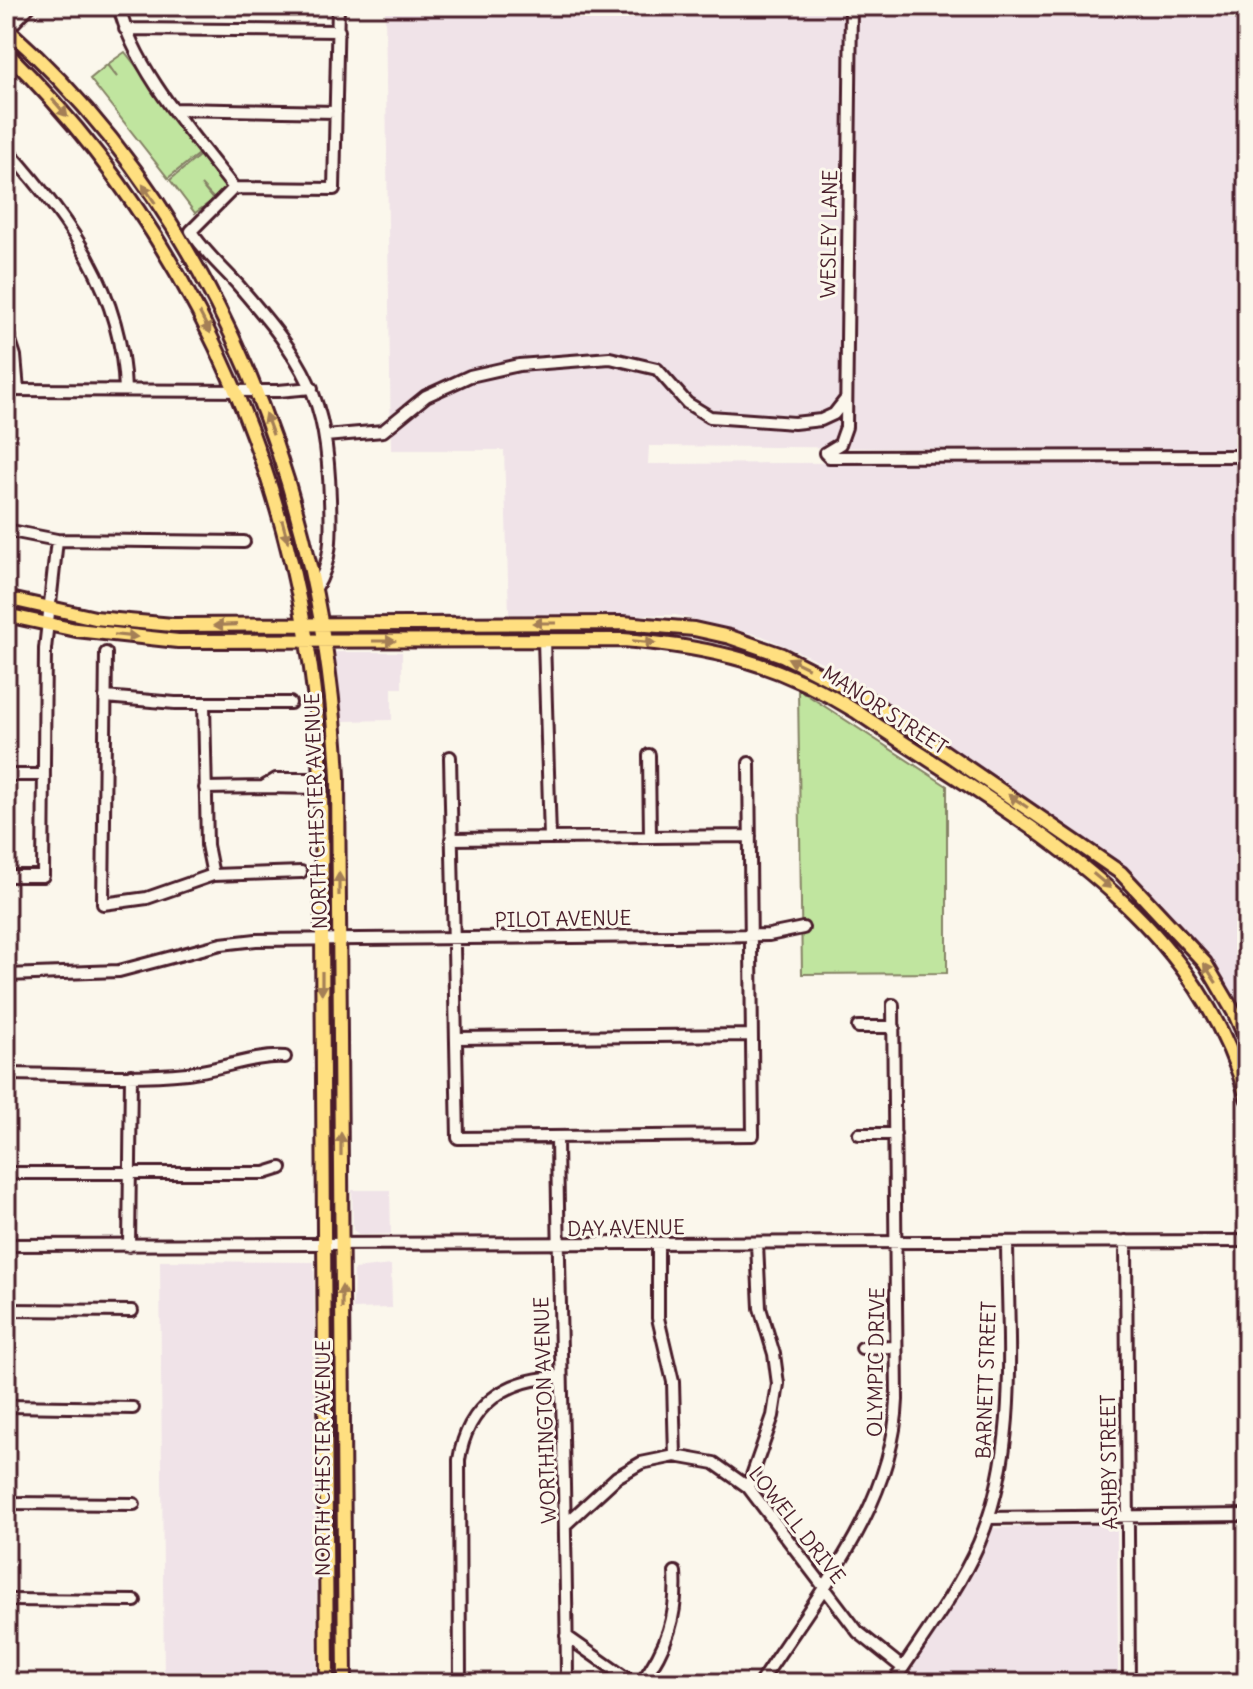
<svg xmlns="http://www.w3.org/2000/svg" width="1253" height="1689" viewBox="0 0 1253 1689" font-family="Delius,sans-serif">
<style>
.built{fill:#f0e3e8}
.green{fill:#c0e59f;stroke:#858265;stroke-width:2}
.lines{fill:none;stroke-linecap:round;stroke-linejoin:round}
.minor-casing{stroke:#4a1f2b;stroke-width:16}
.major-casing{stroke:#4a1f2b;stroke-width:18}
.minor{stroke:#fbf7ec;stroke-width:10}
.major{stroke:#ffdf80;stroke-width:12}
.oneway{fill:#a47f56}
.labels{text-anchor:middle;stroke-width:6;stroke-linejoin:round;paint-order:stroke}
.street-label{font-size:20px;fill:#4a1f2b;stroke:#fbf7ec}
</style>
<rect width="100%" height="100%" fill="#fbf7ec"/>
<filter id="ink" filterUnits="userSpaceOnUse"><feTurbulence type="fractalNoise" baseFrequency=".0125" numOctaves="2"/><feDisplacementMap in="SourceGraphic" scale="16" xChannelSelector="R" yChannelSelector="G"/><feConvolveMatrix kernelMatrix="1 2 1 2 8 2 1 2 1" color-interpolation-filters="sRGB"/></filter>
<g filter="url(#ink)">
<path class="built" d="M 385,6 L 1247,6 L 1247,451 L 649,446 L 648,464 L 1247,460 L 1247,1027 L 1217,970 L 1122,869 L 980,785 L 851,680 L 824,663 L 762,636 L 675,615 L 509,614 L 504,450 L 391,450 Z
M 335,652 L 402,652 L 402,688 L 392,688 L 392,720 L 343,721 Z
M 352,1190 L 390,1190 L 391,1234 L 360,1235 L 353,1230 Z
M 160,1261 L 314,1262 L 317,1683 L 164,1683 Z
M 391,1265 L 392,1308 L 353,1309 L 354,1269 Z
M 1111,1524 L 1117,1529 L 1118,1683 L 901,1683 L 966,1584 L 991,1528 Z"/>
<path class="green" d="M 125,52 L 202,151 L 168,178 L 90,79 L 107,65 L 117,77 L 108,64 Z
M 204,152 L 231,188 L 215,200 L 201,185 L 213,200 L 195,213 L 170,180 Z
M 798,689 L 947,786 L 947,973 L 802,974 Z"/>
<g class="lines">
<g class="minor-casing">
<path id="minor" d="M 119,6 C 134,70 194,136 234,188
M 8,29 L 30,6
M 125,29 L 339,31
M 173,109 L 336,112
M 6,148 C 70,220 122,291 125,390
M 6,328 L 15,356 L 18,390
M 6,390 L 278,391 L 312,388
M 325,436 L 383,431 L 426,396 L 470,376 L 519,365 L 610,358 L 657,369 L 687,403 L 710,417 L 794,423 L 821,420 L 834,414 L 845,400
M 825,453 L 840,444 L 846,427 L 851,6
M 825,453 L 829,457 L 1247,456
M 6,530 L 57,540 L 244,542
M 316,588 C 333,561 331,529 330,499 C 327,394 305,363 239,286 C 223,268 203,251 191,231 L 234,188 L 334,189 L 338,6
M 544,640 L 550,838
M 106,653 L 103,904 L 147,898 L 213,875 L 301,872
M 105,697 L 175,703 L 290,703
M 204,704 L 207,845 L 213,875
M 649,755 L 650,837
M 450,757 L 458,1138 L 753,1135 L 749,763
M 6,775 L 44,775
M 321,779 L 276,779 L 263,787 L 321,788
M 205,788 L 263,787
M 451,839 L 750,836
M 6,876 L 43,876 L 45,649 L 57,540
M 6,975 L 119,971 L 221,944 L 256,940 L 769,935 L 803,928
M 858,1027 L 894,1027
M 457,1038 L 752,1035
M 6,1074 C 66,1074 128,1079 187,1073 C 220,1070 253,1055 285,1057
M 859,1134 L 895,1134
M 557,1137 C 559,1319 566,1501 567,1683
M 6,1173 L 265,1173 L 281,1168
M 1126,1241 L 1129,1683
M 6,1245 L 1247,1241
M 658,1245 L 658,1318 L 673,1382 L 675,1456
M 129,1246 L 131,1075
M 6,1310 L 132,1311
M 862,1348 L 896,1347
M 6,1406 L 133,1408
M 748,1487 L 773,1416 L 778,1384 L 774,1354 L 760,1308 L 757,1244
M 6,1503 L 134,1504
M 989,1518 L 1247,1515
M 566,1524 L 617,1477 L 641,1463 L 675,1456 L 714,1463 L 748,1487 L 858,1632 L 903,1668
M 6,1600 L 135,1601
M 566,1636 L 633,1683
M 460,1683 L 459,1460 C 467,1405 507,1378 561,1377
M 641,1683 C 667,1647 678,1616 675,1572
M 760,1683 C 816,1596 893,1507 897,1400 L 893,1005
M 893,1683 C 922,1638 957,1593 979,1543 C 1019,1448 1008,1343 1007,1242"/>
</g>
<g class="major-casing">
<path id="major" d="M 6,28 C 218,216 326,501 338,778 L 345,1683
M 6,52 C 203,245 309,505 321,779 L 327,1683
M 6,598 L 95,618 L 173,625 L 623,623 L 694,629 L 730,637 L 782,655 L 866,698 L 1121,873 L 1205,963 L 1235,1014 L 1247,1041
M 6,615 L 76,630 L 178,641 L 623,640 C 713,647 779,663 857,712 C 1011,817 1192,905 1247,1098"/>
</g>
<use href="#minor" class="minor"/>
<use href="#major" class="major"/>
</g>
<defs><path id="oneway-solid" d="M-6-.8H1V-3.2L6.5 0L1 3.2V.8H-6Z" transform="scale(2)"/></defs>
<g class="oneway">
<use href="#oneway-solid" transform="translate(60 108) rotate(49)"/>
<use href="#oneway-solid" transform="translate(149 194) rotate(-124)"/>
<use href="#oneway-solid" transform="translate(205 323) rotate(63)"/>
<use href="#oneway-solid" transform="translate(269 424) rotate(-110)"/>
<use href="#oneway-solid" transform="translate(285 531) rotate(75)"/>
<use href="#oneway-solid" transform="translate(544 623) rotate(180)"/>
<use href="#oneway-solid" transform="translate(225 625) rotate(178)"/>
<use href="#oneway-solid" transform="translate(126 636) rotate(6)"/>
<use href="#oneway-solid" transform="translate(384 641)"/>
<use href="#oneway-solid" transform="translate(644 642) rotate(5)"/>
<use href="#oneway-solid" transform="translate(798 663) rotate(-154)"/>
<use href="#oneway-solid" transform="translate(1018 801) rotate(-146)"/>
<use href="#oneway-solid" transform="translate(1102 881) rotate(40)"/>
<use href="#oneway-solid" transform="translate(339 884) rotate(-90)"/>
<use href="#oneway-solid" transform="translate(1210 973) rotate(-123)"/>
<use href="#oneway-solid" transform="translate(322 983) rotate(90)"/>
<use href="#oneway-solid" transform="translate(341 1144) rotate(-90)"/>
<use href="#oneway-solid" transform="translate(342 1297) rotate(-90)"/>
</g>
</g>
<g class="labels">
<g class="street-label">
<text transform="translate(829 234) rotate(-89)" y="7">WESLEY LANE</text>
<text transform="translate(885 710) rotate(33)" y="7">MANOR STREET</text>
<text transform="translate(316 811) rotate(-92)" y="7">NORTH CHESTER AVENUE</text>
<text transform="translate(563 919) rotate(-1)" y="7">PILOT AVENUE</text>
<text transform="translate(626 1228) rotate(-1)" y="7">DAY AVENUE</text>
<text transform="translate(876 1362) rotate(-89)" y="7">OLYMPIC DRIVE</text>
<text transform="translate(986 1380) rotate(-88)" y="7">BARNETT STREET</text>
<text transform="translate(545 1410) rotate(-92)" y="7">WORTHINGTON AVENUE</text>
<text transform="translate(323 1458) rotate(-90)" y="7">NORTH CHESTER AVENUE</text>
<text transform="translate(1109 1462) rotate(-91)" y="7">ASHBY STREET</text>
<text transform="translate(797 1525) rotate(52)" y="7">LOWELL DRIVE</text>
</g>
</g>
<rect width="1253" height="1689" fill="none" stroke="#fbf7ec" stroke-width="32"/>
<rect x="16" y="16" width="1221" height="1657" fill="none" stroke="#4a1f2b" stroke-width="3" filter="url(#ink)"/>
</svg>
